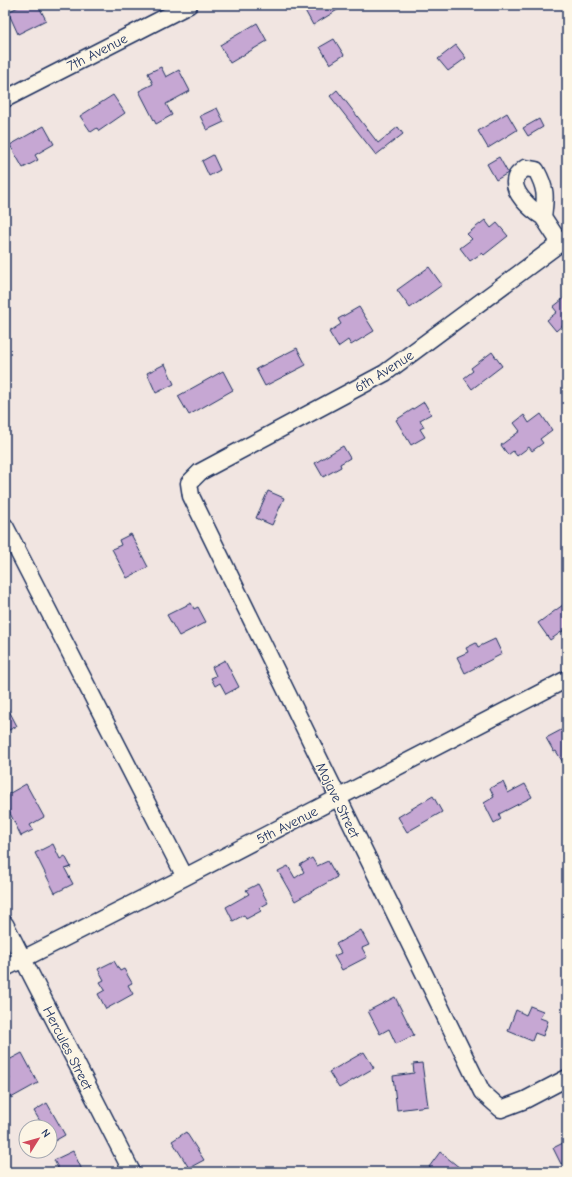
<svg xmlns="http://www.w3.org/2000/svg" width="572" height="1177" viewBox="0 0 572 1177" font-family="'Comic Neue',sans-serif">
<style>
.building{fill:#c6a7d3;stroke:#1b2f5e}
.lines{fill:none;stroke-linecap:round;stroke-linejoin:round}
.minor-casing{stroke:#1b2f5e;stroke-width:19}
.minor{stroke:#fcf5e5;stroke-width:16}
.labels{text-anchor:middle;stroke-width:3;stroke-linejoin:round;paint-order:stroke}
.street-label{font-size:14px;fill:#1b2f5e;stroke:#fcf5e5}
</style>
<rect width="100%" height="100%" fill="#f1e5e1"/>
<filter id="ink" filterUnits="userSpaceOnUse"><feTurbulence type="fractalNoise" baseFrequency=".025" numOctaves="2"/><feDisplacementMap in="SourceGraphic" scale="8" xChannelSelector="R" yChannelSelector="G"/><feConvolveMatrix kernelMatrix="1 2 1 2 8 2 1 2 1" color-interpolation-filters="sRGB"/></filter>
<g filter="url(#ink)">
<path class="building" d="M 22,5 L 38,5 L 46,20 L 18,34 L 8,12 Z
M 302,5 L 337,5 L 339,9 L 313,25 Z
M 257,23 L 267,41 L 230,63 L 220,45 Z
M 334,39 L 344,55 L 330,64 L 320,47 Z
M 456,45 L 466,58 L 448,71 L 438,59 Z
M 161,67 L 166,77 L 179,70 L 190,91 L 166,104 L 172,115 L 156,124 L 139,91 L 153,84 L 148,73 Z
M 337,90 L 378,143 L 398,127 L 403,134 L 376,155 L 330,96 Z
M 113,95 L 125,113 L 99,131 L 97,128 L 91,132 L 80,116 Z
M 217,108 L 224,122 L 207,130 L 200,116 Z
M 507,113 L 517,130 L 488,148 L 478,131 Z
M 539,119 L 543,127 L 528,136 L 523,128 Z
M 44,126 L 54,144 L 35,155 L 38,160 L 23,168 L 10,145 Z
M 213,155 L 220,170 L 209,176 L 202,161 Z
M 499,157 L 508,173 L 496,180 L 487,164 Z
M 485,220 L 491,228 L 497,223 L 508,236 L 484,255 L 482,253 L 470,261 L 460,248 L 472,239 L 467,234 Z
M 429,267 L 442,285 L 410,308 L 397,290 Z
M 567,296 L 567,326 L 565,323 L 556,331 L 547,320 L 557,312 L 553,307 Z
M 359,307 L 374,331 L 351,345 L 348,340 L 338,347 L 329,332 L 341,324 L 338,319 Z
M 297,348 L 306,365 L 265,386 L 256,369 Z
M 492,352 L 502,366 L 472,389 L 464,378 L 473,371 L 471,368 Z
M 165,364 L 174,384 L 156,393 L 147,373 Z
M 223,371 L 233,390 L 189,415 L 178,396 Z
M 424,402 L 431,414 L 420,420 L 424,427 L 420,429 L 425,437 L 411,445 L 396,420 Z
M 541,414 L 552,430 L 540,439 L 543,443 L 532,451 L 529,447 L 517,456 L 513,451 L 508,455 L 501,445 L 520,431 L 514,423 L 524,415 L 529,423 Z
M 343,446 L 350,458 L 340,464 L 341,467 L 323,477 L 315,463 Z
M 268,491 L 284,498 L 272,525 L 256,518 Z
M 131,534 L 148,567 L 127,578 L 112,549 L 121,545 L 119,540 Z
M 567,602 L 567,628 L 550,640 L 538,623 Z
M 191,603 L 194,609 L 198,607 L 206,622 L 179,636 L 167,615 Z
M 495,639 L 502,654 L 465,673 L 457,657 L 468,652 L 466,648 L 476,643 L 478,647 Z
M 225,660 L 239,687 L 226,694 L 220,683 L 215,686 L 211,678 L 216,676 L 212,667 Z
M 5,703 L 17,726 L 5,732 Z
M 563,729 L 567,736 L 567,769 L 556,751 L 554,752 L 546,738 Z
M 503,782 L 508,793 L 525,784 L 532,797 L 499,814 L 501,819 L 494,823 L 484,803 L 494,797 L 490,788 Z
M 26,784 L 44,817 L 30,825 L 33,830 L 21,836 L 5,803 L 5,796 Z
M 433,796 L 442,812 L 407,832 L 398,817 Z
M 53,844 L 60,859 L 65,856 L 71,867 L 65,869 L 73,884 L 55,893 L 35,853 Z
M 312,858 L 317,866 L 328,861 L 337,877 L 295,901 L 278,871 L 288,866 L 295,878 L 304,872 L 300,865 Z
M 258,884 L 268,903 L 259,908 L 261,911 L 246,919 L 244,915 L 233,921 L 226,907 L 249,894 L 246,890 Z
M 361,930 L 369,945 L 362,948 L 367,957 L 342,970 L 334,956 L 341,953 L 336,944 Z
M 114,961 L 120,971 L 124,969 L 132,983 L 128,985 L 133,994 L 106,1009 L 98,994 L 105,990 L 100,982 L 104,980 L 98,969 Z
M 395,997 L 414,1035 L 396,1044 L 389,1029 L 380,1034 L 368,1011 Z
M 530,1006 L 543,1011 L 540,1018 L 548,1021 L 543,1036 L 535,1033 L 532,1041 L 508,1031 L 516,1010 L 526,1015 Z
M 364,1052 L 374,1068 L 339,1088 L 329,1072 Z
M 22,1053 L 38,1083 L 11,1098 L 5,1087 L 5,1082 L 10,1079 L 5,1069 L 5,1062 Z
M 422,1063 L 428,1106 L 397,1110 L 393,1076 L 414,1073 L 413,1064 Z
M 47,1103 L 65,1135 L 51,1143 L 50,1127 L 37,1127 L 41,1123 L 34,1111 Z
M 186,1132 L 204,1160 L 189,1168 L 172,1141 Z
M 567,1137 L 567,1161 L 561,1164 L 553,1148 L 565,1142 L 563,1139 Z
M 73,1151 L 83,1172 L 60,1172 L 54,1160 Z
M 440,1152 L 465,1172 L 436,1172 L 429,1167 Z"/>
<g class="lines">
<g class="minor-casing">
<path id="minor" d="M 5,99 L 189,5
M 543,217 C 532,210 510,192 516,177 C 517,174 522,171 525,168 L 536,170 C 546,188 546,196 543,217 L 560,243
M 567,238 L 385,373 L 200,472 L 189,483 L 191,496 L 482,1092 L 501,1109 L 525,1100 L 567,1078
M 5,526 L 185,877
M 5,924 L 132,1172
M 5,968 L 185,877 L 567,679"/>
</g>
<use href="#minor" class="minor"/>
</g>
</g>
<g class="labels">
<g class="street-label">
<text transform="translate(97 52) rotate(-27)" y="5">7th Avenue</text>
<text transform="translate(384 371) rotate(-32)" y="5">6th Avenue</text>
<text transform="translate(338 800) rotate(64)" y="5">Mojave Street</text>
<text transform="translate(287 825) rotate(-27)" y="5">5th Avenue</text>
<text transform="translate(68 1048) rotate(63)" y="5">Hercules Street</text>
</g>
</g>
<rect width="572" height="1177" fill="none" stroke="#fcf5e5" stroke-width="20"/>
<rect x="10" y="10" width="552" height="1157" fill="none" stroke="#1b2f5e" stroke-width="1.5" filter="url(#ink)"/>
<g transform="translate(38 1139) rotate(53)"><circle r="19" fill="#fcf5e5" stroke="#a2a6af"/>
<path d="M0-3L7 15L0 10L-7 15Z" fill="#d1495b"/>
<text y="-6" font-size="11" font-weight="bold" text-anchor="middle" fill="#1b2f5e">N</text>
</g>
</svg>
